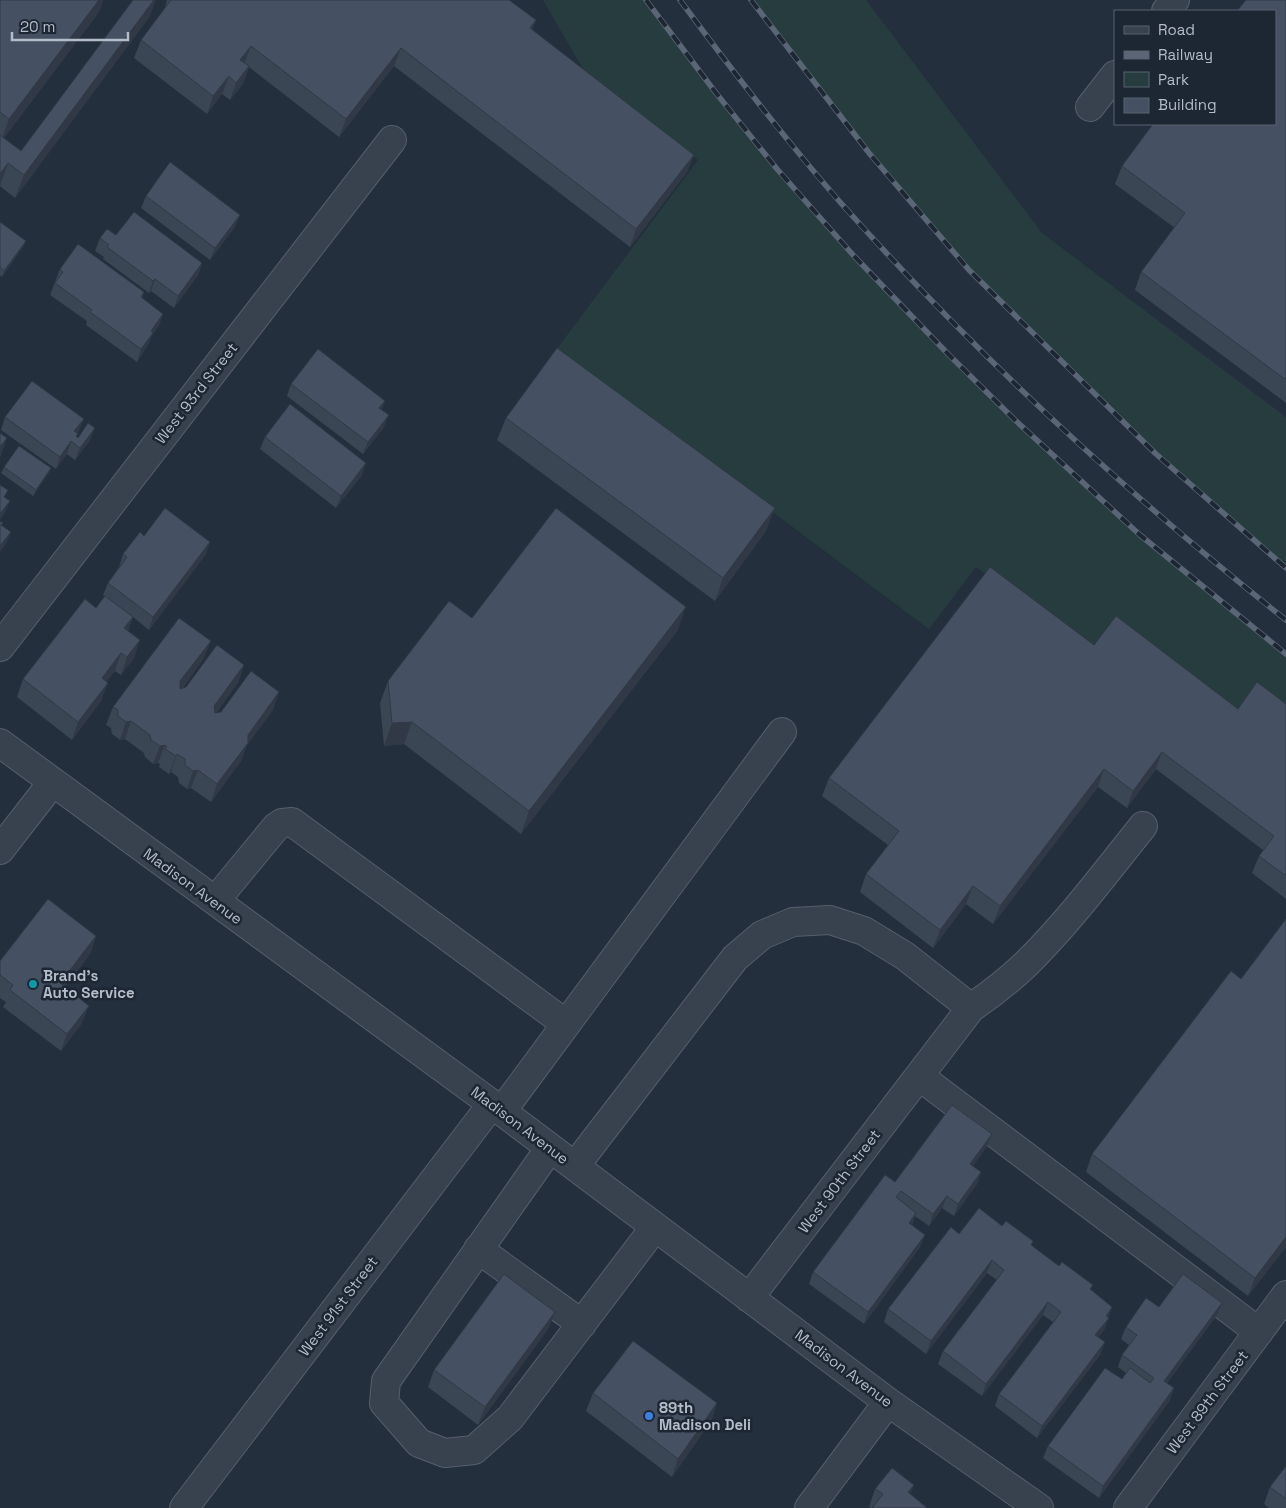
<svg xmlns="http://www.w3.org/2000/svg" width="1286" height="1508" font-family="'Space Grotesk',sans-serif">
<rect width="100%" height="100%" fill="#242f3e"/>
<path fill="#263c3f" d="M543,0H646C768,170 911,324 1065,466C1090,489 1114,513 1139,535C1187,576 1237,614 1286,654V715L1231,718L1110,624L1089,651L976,567L929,629L556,350L698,160L584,71Z
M751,0H866L1042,233L1286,417V568L1156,454L969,270L869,153Z"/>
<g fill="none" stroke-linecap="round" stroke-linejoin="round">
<defs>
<path id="minor" d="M1166,11L1175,0
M1090,107L1115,75
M0,647L392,140
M0,743L492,1104L888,1402L1039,1508
M0,850L52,783
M215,901L276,827L282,823L292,822L566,1024
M919,1076L1259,1332
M502,1111L782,732
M550,1148L386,1381L384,1403L419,1443L445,1453L474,1450L510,1418L655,1227
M575,1166L735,958L762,935L793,922L830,920L864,931L905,956L971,1008C990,995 1008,981 1025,965C1068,923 1105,873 1143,826
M478,1249L582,1324
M749,1298L971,1008
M184,1508L492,1104
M809,1508L888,1402
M1128,1508L1286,1295"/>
</defs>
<use href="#minor" stroke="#565f6c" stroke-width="30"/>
<use href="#minor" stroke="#38414e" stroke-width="28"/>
<defs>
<path id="rail" d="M646,0L716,93L777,169L854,256L949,355L1015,420L1140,535L1286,654
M680,0C731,69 783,137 840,202C976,355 1126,493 1286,620
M751,0L869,153L969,270L1156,454L1286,568"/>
</defs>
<use href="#rail" stroke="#5a6575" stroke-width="5.5"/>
<use href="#rail" stroke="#1d2633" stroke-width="4" stroke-dasharray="11" stroke-linecap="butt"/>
</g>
<path fill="#3b4654" d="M0,0H103L99,12L4,138L21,151L150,16L15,198L0,186Z
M167,0H509L536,20L532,30L694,155L687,172L630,247L394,66L339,137L249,67L243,84L230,100L222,94L207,114L134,58L141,40L166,8L165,7Z
M1286,0V403L1135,290L1141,272L1175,228L1115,184L1122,166Z
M146,196L235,227L210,260L141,208Z
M0,222L26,241L23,247L2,277L0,275Z
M116,235L202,263L198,275L174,308L151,291L149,293L103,259L104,257L95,251L100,238Z
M60,269L144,292L142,298L159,326L152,335L148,345L137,362L86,325L87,321L50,295Z
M291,384L382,410L384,427L363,454L287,396Z
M5,417L79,431L77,434V437L78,438L90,440L75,460L67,454L56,469L1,430Z
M506,418L766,531L715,601L497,440Z
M265,437L362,475L336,508L260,449Z
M4,467L51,468L48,474L33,496L1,473Z
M144,536L206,554L149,630L133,617L128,631L134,658L121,675L115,671L106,682L101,701L72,740L17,697L23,679L96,608L105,596L103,595L108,583L119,567L123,554Z
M472,618L678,630L521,834L404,744L384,746L380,703L388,681Z
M1094,645L1238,709L1286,704V899L1252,873L1259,856L1263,850L1156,769L1127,808L1098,787L993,924L966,904L933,948L860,892L866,874L888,845L822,796L829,778Z
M204,658L182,689L244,665L238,683L216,713L273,710L247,745L241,761L211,802L191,788L187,789L179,783L178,777L171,772L169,774L159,767L160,764L158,763L153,764L145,757L144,753L125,739L120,740L112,734L111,728L106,725L113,707Z
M1286,919V1247L1248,1296L1086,1172L1092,1154L1241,979Z
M96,936L90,954L65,987L82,1023L61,1051L3,1007L6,1002L0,998V961Z
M992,1134L987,1146L973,1166L981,1172L977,1184L954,1216L942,1208L929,1226L915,1216L912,1225L925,1235L920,1247L864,1324L809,1284L813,1272L895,1182Z
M1002,1226L1032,1246L1112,1307L1104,1330L1098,1338L1105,1342L1100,1355L1037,1438L995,1406L999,1394L1053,1322L1043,1315L982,1396L938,1364L943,1351L997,1280L987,1273L926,1354L884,1322L888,1309L959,1234Z
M1159,1307L1217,1315L1167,1383L1170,1400L1099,1498L1043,1458L1048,1446L1122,1379L1126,1373L1118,1367L1122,1355L1129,1345L1121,1339L1126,1327Z
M555,1312L548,1329L478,1425L428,1387L434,1370Z
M593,1393L717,1403L711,1421L672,1477L586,1411Z
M1286,1466V1508H1269L1264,1504L1270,1487Z
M875,1489L910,1494L927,1508H871L869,1507Z"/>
<path fill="#303945" d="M99,0H103L99,12L1,142L9,119Z
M154,0H156L150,16L15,198L24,175Z
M536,20L529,38L530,28Z
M251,46L244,64L240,60Z
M401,48L394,66L339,137L346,119Z
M249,66L243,84L230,100L236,83Z
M229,76L222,94L207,114L213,96Z
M694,155L687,172L630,247L636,229Z
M8,163L0,186V174Z
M240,215L235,227L210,260L215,248Z
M26,241L23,247L2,277L4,271Z
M202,263L198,275L174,308L178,296Z
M155,279L151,291L149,293L153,281Z
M163,314L159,326L152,335L148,345L137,362L141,349L151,331Z
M385,401L381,413L379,408Z
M389,415L384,427L363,454L368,442Z
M84,419L79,431L70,444L74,431Z
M95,428L90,440L75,460L80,448Z
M7,438L1,456L0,457V447Z
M71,441L67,454L56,469L60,457Z
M366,463L362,475L336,508L341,496Z
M51,468L48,474L33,496L36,490Z
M10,501L5,513L0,520V514Z
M775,508L766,531L715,601L723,578Z
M11,532L6,544L0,552V546Z
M210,542L206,554L149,630L153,617Z
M686,607L678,630L521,834L529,811Z
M133,617L126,635L124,628Z
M140,640L134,658L121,675L127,657Z
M211,641L204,658L174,699L180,681Z
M121,653L115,671L95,696L102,678Z
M244,665L238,683L207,724L214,706Z
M108,683L101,701L72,740L78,722Z
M279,692L273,710L247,745L241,761L211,802L217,784L248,735Z
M131,721L125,739L120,740L126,722Z
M412,722L404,744L384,746L392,723Z
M165,745L158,763L153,764L160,746Z
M1162,752L1156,769L1127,808L1133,791Z
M177,754L171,772L169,774L176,756Z
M1104,769L1098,787L993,924L1000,906Z
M198,770L191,788L187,789L193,771Z
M973,886L966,904L933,948L940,930Z
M96,936L90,954L54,1001L60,983Z
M89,1006L82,1023L61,1051L67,1034Z
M992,1134L987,1146L966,1176L970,1164Z
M981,1172L977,1184L954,1216L958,1204Z
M947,1196L942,1208L929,1226L933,1214Z
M916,1213L912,1225L904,1235L909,1223Z
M925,1235L920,1247L864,1324L868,1312Z
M1286,1237V1247L1248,1296L1255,1278Z
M992,1260L987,1273L926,1354L931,1341Z
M1048,1302L1043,1315L982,1396L986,1384Z
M1222,1303L1217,1315L1160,1393L1164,1381Z
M1112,1307L1104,1330L1091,1348L1095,1335L1106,1316Z
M555,1312L548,1329L478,1425L485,1407Z
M1105,1342L1100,1355L1037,1438L1042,1426Z
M1174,1388L1170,1400L1099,1498L1103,1486Z
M717,1403L711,1421L672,1477L678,1459Z
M914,1485L907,1502L908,1492Z"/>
<path fill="#455162" stroke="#303945" d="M0,0H99L9,119L0,112Z
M133,0H154L24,175L8,163L0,174V135L21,151Z
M171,0H509L536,20L530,28L694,155L636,229L401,48L346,119L251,46L240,60L249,66L236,83L229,76L213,96L141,40Z
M1246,0H1286V380L1141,272L1185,213L1122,166L1153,124H1275V11H1237Z
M170,162L240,215L215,248L146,196Z
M134,212L202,263L178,296L155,279L153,281L107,247L109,245L100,238L107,229L116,235Z
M0,222L26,241L4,271L0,267Z
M78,244L144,292L141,297L163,314L151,331L153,333L141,349L90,312L92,310L55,283L63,272L60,269Z
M557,348L775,508L723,578L506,418Z
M318,349L385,401L379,408L389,415L368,442L291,384Z
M32,381L84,419L74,431L78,434L76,436L78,438L88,423L95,428L80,448L71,441L60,457L5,417Z
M290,404L366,463L341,496L265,437Z
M0,433L7,438L0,447Z
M19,446L51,468L36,490L4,467Z
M0,485L8,490L4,497L10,501L0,514Z
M165,508L210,542L153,617L108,583L127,557L123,554L140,532L144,536Z
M556,508L686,607L529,811L412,722L392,723L388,681L449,601L472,618Z
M0,521L3,523L1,525L11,532L0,546Z
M990,567L1094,645L1116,616L1238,709L1257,682L1286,704V876L1259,856L1274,836L1162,752L1133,791L1104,769L1000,906L973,886L940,930L866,874L899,831L829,778Z
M105,596L133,617L124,628L140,640L127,657L121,653L102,678L108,683L78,722L23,679L85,599L96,608Z
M179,618L211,641L180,681V689L186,687L217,645L244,665L214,706L215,713L221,712L251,671L279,692L248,735V743L217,784L198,770L193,771L185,765V759L177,754L176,756L165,749L167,747L165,745L160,746L151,740L150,735L131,721L126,722L118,716V710L113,707Z
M48,899L96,936L60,983L89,1006L67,1034L10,990L13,985L0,975V961Z
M1286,919V1237L1255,1278L1092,1154L1231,971L1241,979Z
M952,1105L992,1134L970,1164L981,1172L958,1204L947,1196L933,1214L901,1191L896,1197L916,1213L909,1223L925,1235L868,1312L813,1272L885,1175L895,1182Z
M979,1208L1002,1226L1006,1221L1033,1241L1031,1245L1059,1266L1062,1262L1093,1285L1090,1289L1112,1307L1106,1316L1109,1318L1095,1335L1105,1342L1042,1426L999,1394L1061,1312L1048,1302L986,1384L943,1351L1004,1270L992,1260L931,1341L888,1309L951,1227L959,1234Z
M504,1274L555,1312L485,1407L434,1370Z
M1183,1274L1222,1303L1164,1381L1174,1388L1103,1486L1048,1446L1105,1368L1122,1379L1130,1368L1150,1383L1154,1378L1122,1355L1137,1335L1126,1327L1146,1298L1159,1307Z
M633,1341L717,1403L678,1459L593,1393Z
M1286,1466V1499L1270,1487Z
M892,1468L914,1485L908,1492L927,1508H872L883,1494L875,1489Z"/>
<circle fill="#0f9aa8" stroke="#1d2633" stroke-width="2" cx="33" cy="984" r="5"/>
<circle fill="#3f7fe0" stroke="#1d2633" stroke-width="2" cx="649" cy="1416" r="5"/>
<g text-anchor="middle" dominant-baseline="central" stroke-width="5" stroke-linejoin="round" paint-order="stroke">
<g font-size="15" fill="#b4bcc9" stroke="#1d2633">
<text transform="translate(196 393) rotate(-52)">West 93rd Street</text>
<text transform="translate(193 886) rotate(36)">Madison Avenue</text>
<text transform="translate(520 1125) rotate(37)">Madison Avenue</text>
<text transform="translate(839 1181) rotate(-53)">West 90th Street</text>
<text transform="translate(338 1306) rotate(-53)">West 91st Street</text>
<text transform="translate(844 1368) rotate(37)">Madison Avenue</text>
<text transform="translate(1207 1402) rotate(-53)">West 89th Street</text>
</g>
<g font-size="15" font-weight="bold" fill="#b4bcc9" stroke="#1d2633" text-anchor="start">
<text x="43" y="975">Brand's<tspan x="43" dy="17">Auto Service</tspan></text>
<text x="659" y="1407">89th<tspan x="659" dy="17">Madison Deli</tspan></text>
</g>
</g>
<rect x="1114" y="10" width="162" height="115" fill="#1d2633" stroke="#59626f"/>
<rect x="1124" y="26" width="25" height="8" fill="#38414e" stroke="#59626f"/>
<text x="1158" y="35" font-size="15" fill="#b4bcc9">Road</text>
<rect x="1124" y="51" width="25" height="8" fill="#5a6575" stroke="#59626f"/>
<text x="1158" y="60" font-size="15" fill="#b4bcc9">Railway</text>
<rect x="1124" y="72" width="25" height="15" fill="#263c3f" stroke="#59626f"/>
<text x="1158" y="85" font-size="15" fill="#b4bcc9">Park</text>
<rect x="1124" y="98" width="25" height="15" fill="#455162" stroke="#59626f"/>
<text x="1158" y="110" font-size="15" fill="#b4bcc9">Building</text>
<path d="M12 32v8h116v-8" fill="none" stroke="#b4bcc9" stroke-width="2.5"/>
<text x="20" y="32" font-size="15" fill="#b4bcc9" stroke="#1d2633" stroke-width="4" paint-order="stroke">20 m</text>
</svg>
